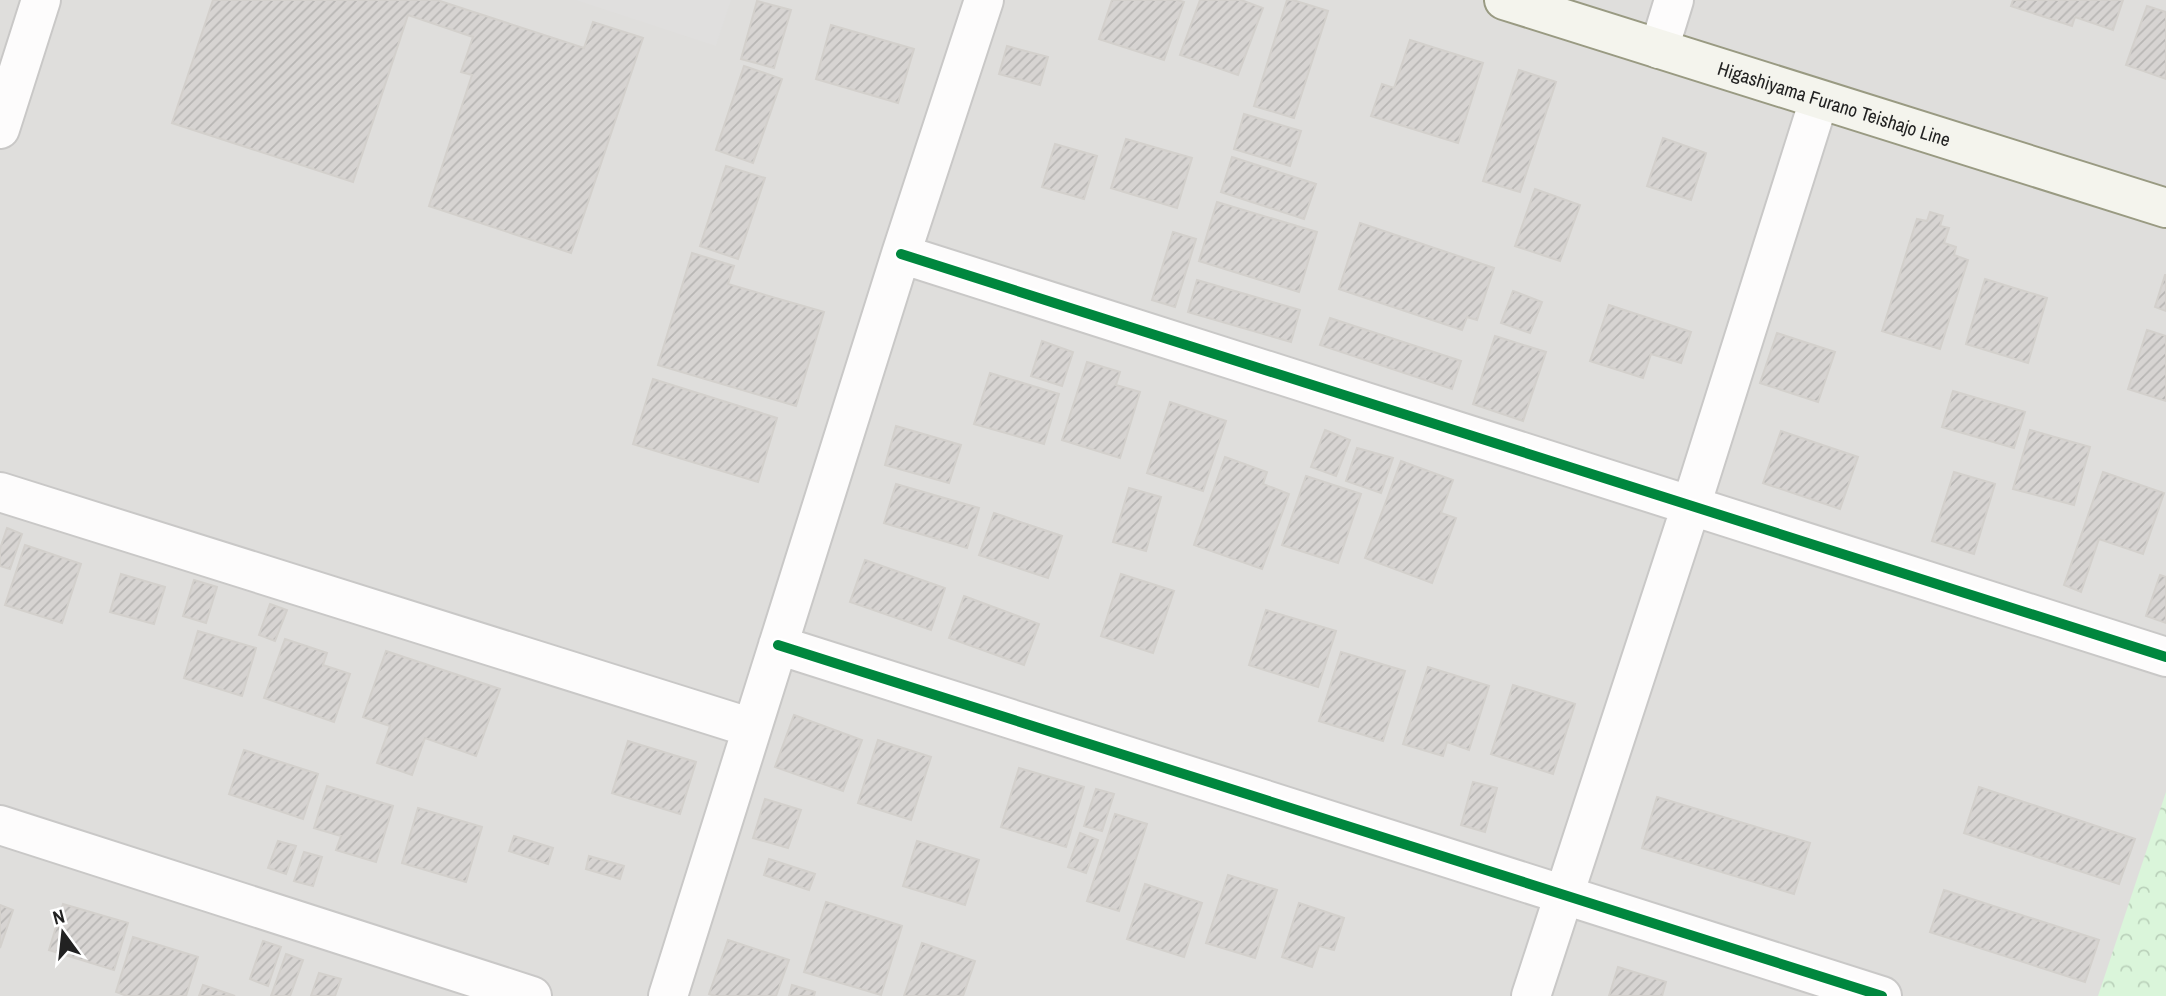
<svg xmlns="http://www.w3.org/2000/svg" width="2166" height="996" font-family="'Archivo Narrow',sans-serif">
<defs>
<pattern id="park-crowns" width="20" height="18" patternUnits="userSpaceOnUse" patternTransform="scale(1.75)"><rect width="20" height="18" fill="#daf5da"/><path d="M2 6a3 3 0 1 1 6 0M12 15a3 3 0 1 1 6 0" fill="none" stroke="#bbd2bb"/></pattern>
<pattern id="building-hatch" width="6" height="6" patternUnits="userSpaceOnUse" patternTransform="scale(1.75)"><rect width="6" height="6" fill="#d7d4d2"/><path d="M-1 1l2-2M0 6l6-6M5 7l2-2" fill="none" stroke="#b8b6b4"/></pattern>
</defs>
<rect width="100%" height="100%" fill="#f0eeeb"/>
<path fill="#dfdedc" d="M0,0H2166V996H0Z"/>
<path fill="url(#park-crowns)" d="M2166,792V996H2098Z"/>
<path fill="#e0dfde" d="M576,0H731L716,46Z"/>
<path fill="url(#building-hatch)" stroke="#d3d0cc" stroke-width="2" d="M213,0H437L584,48L593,22L643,38L571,253L429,206L472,75L461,72L473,37L408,15L353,182L172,123Z
M1112,0H1177L1184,2L1164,60L1099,39Z
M1200,0H1241L1263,8L1238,75L1180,55Z
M1287,0H1293L1328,11L1294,118L1254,106Z
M2013,0H2123L2113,30L2075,17L2072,26L2011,6Z
M757,1L791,10L774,68L741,59Z
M2147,6L2166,12V79L2126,65Z
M831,25L914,49L898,103L816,79Z
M1410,40L1483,63L1458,143L1371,116L1382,84L1394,88Z
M1007,46L1048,57L1040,85L999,74Z
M744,66L782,79L753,163L716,150Z
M1519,70L1556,82L1520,192L1483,181Z
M1244,114L1301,131L1290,166L1234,149Z
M1663,138L1706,153L1691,200L1647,186Z
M1126,139L1192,158L1177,208L1111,188Z
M1055,144L1097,156L1084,199L1042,187Z
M1232,157L1316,184L1304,219L1221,192Z
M726,166L765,178L738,259L700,246Z
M1535,189L1580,205L1560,261L1515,246Z
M1217,202L1317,232L1299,292L1199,261Z
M1930,212L1943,216L1940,226L1949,228L1944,243L1956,247L1954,255L1968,260L1940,349L1882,331L1917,219L1927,221Z
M1360,223L1494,268L1477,320L1467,317L1462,330L1339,289Z
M1173,232L1196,239L1175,307L1152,300Z
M692,253L734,266L728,284L824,312L796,406L658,365Z
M2165,275H2166V311L2155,307Z
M1985,279L2047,298L2028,363L1966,344Z
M1197,280L1300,310L1291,342L1188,312Z
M1513,291L1542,302L1530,333L1501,323Z
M1609,305L1691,332L1681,363L1651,354L1643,378L1590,361Z
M1330,318L1461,361L1452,389L1320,345Z
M2147,330L2166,336V401L2128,389Z
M1777,333L1835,352L1818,402L1760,383Z
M1495,336L1546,352L1523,421L1473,404Z
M1042,341L1073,352L1062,386L1031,376Z
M1087,362L1120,372L1116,385L1140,392L1120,458L1062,440Z
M990,373L1059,394L1044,444L974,424Z
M653,379L777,418L758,482L633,444Z
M1953,391L2025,412L2014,448L1942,427Z
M1170,402L1226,421L1203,491L1147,473Z
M896,426L961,445L949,483L885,465Z
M1325,430L1350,440L1336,476L1311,467Z
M2030,430L2090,447L2074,505L2013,489Z
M1781,431L1858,457L1840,509L1763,483Z
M1357,448L1393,458L1381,493L1346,481Z
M1225,457L1267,472L1263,484L1289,494L1262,569L1194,545Z
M1401,461L1453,480L1441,513L1456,518L1432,583L1365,558Z
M1954,472L1995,484L1974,554L1932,541Z
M2103,472L2164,493L2143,554L2099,539L2081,592L2064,585Z
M1306,476L1361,494L1338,563L1282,545Z
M896,484L979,508L967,548L884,523Z
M1129,488L1161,497L1146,551L1113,542Z
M994,513L1062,536L1048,578L979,555Z
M7,528L22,534L10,569L0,566V549Z
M25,545L81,564L62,623L5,605Z
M865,560L945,588L931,630L850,602Z
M121,574L165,587L154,624L110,612Z
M1121,574L1174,591L1153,653L1101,636Z
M2160,575L2166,577V623L2146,616Z
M194,580L217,587L206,623L183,616Z
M964,596L1039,624L1024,665L949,638Z
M270,604L287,610L275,641L259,635Z
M1266,610L1336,631L1318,687L1249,665Z
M198,631L256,648L242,696L184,678Z
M285,639L327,653L323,665L350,674L334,722L264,698Z
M386,651L500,689L476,756L425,738L412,775L377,763L390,726L363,717Z
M1341,652L1405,671L1383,741L1319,721Z
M1428,667L1489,686L1469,750L1447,742L1443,756L1403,744Z
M1513,685L1575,704L1553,774L1491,754Z
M794,715L862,740L843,791L775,767Z
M878,740L931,757L911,820L858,803Z
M628,741L696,762L680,814L612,793Z
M244,750L318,774L303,819L229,794Z
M1019,768L1084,787L1066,847L1001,827Z
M1473,782L1497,788L1485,832L1461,825Z
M327,786L393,806L376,862L336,850L341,836L314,828Z
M1979,787L2135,839L2119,884L1964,833Z
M1096,789L1114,794L1102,831L1084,826Z
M1657,797L1810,843L1794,894L1642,848Z
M765,799L801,810L788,848L753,838Z
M418,808L482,827L466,882L402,863Z
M1115,814L1147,824L1119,911L1087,901Z
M1080,833L1098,840L1086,873L1068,867Z
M514,836L553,848L548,864L509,851Z
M278,841L296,846L286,874L268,868Z
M917,841L979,860L965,905L903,886Z
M304,852L322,857L313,886L294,881Z
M589,856L624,866L620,879L586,869Z
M769,859L815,874L809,890L764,875Z
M1228,875L1277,890L1255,958L1206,943Z
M1145,884L1202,903L1184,957L1127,939Z
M1944,890L2099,940L2085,982L1930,932Z
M826,902L902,926L881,995L804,972Z
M1299,903L1344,918L1334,950L1319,946L1312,967L1282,957Z
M63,904L128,923L114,970L49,950Z
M0,905L13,910L0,948Z
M133,937L198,957L186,996H127L116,992Z
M728,940L789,960L776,996H715L709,994Z
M263,941L281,947L268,986L250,979Z
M922,943L975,961L963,996H904Z
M286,954L303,960L290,996H271Z
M1618,967L1666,982L1662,996H1609Z
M319,973L341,979L335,996H311Z
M203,985L235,996H199Z
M792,985L815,992L814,996H789Z"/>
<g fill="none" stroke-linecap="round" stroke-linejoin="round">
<defs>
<path id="minor" d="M1659,49L1674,0
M0,129L41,0
M901,254L2166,657
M0,492L752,728
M778,645L1882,996
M0,825L532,996
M668,996L901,254L984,0
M1531,996L1691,506L1819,100"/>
<g id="secondary">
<path id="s1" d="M1504,0L2166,208"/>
</g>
</defs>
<use href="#minor" stroke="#c9c8c7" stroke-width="42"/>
<use href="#secondary" stroke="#999a82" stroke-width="42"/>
<use href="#minor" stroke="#fdfcfc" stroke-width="38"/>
<use href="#secondary" stroke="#f4f4ed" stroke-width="38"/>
<defs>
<path id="cycleway" d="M901,254L2166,657
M778,645L1882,996"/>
</defs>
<use href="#cycleway" stroke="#fff" stroke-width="15"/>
<use href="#cycleway" stroke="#00873e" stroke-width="10"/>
</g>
<g text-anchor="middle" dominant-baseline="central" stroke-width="5" stroke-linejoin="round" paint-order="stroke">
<g font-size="19" fill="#222" stroke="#fff">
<text stroke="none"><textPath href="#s1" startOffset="346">Higashiyama Furano Teishajo Line</textPath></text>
</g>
</g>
<g transform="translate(63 933) rotate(345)" stroke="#ffffff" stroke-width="5" paint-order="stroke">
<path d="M0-5L12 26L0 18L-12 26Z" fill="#222222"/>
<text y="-10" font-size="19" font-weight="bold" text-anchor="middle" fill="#222222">N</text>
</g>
</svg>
